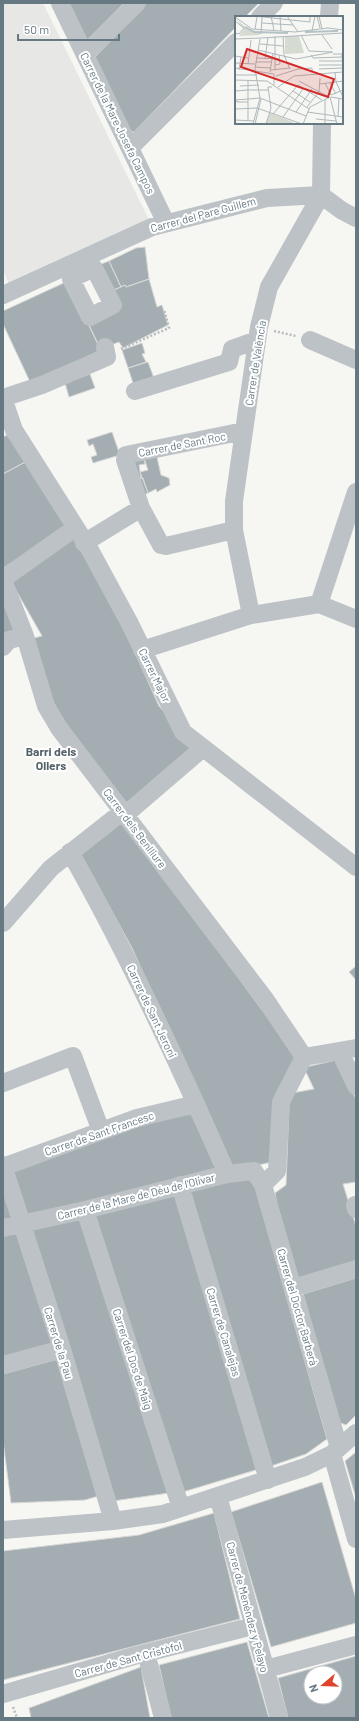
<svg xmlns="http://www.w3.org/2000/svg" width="359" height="1721" font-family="Barlow,sans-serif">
<rect width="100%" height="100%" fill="#f6f6f3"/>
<path fill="#e7e7e6" d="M3,3H43L149,220L9,284L3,270Z"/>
<path fill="#a4aeb2" stroke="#d7d7d5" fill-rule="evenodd" d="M69,3H124L87,40Z
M147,3H259L245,17H236V27L134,132L130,131L95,57Z
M145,247L149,279L126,287L125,285L121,287L109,261L136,248Z
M109,261L121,287L114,290L94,267Z
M149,279L157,307L162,305L168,325L123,348L119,342L100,349L86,319L114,290L125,285L126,287Z
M68,281L101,350L31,384L3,324V311Z
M142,343L145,353L142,354L146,362L128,368L122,350Z
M148,362L155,381L135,389L128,368Z
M90,374L95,388L69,397L65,383Z
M112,432L120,455L93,463L91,457L97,455L93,444L89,446L87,440Z
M7,435L27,461L3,474V437Z
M156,453L161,475L169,478L170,485L157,492L156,489L148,493L140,472L148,470L143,455Z
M143,455L145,464L139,465L141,478L136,480L129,459Z
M27,461L69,528L3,568V474Z
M143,478L148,493L141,496L136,480Z
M73,534L118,615L159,706L195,748L130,807L56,714L30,639L42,636L9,578Z
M3,593L18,629L3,640Z
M121,818L298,1059L273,1162L232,1170L132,948L79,851Z
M356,966V980L349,972Z
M336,1060L356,1099V1182L343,1184L356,1226V1265L299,1281L277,1205L275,1193L286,1185L289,1104L292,1093L314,1089L305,1070L306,1067Z
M194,1111L220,1171L25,1217L10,1172L137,1127Z
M252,1176L327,1439L306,1454L271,1466L189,1190Z
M3,1185L16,1222L3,1225Z
M177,1193L259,1469L183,1492L94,1214Z
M83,1216L169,1493L113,1501L29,1229Z
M19,1231L54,1345L3,1358V1235Z
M356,1278V1415L346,1425L338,1422L303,1294Z
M58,1359L102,1495L85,1500L11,1503L3,1440V1374Z
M356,1452V1498L345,1461Z
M322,1482L356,1599V1623L271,1647L231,1512Z
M214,1513L240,1619L3,1680V1551L139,1535Z
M247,1642L269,1718H171L159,1665Z
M356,1656V1718H288L278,1678ZM311,1673H335V1697H311Z
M141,1667L150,1718H31L29,1708Z"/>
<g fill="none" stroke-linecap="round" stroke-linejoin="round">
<path stroke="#b9bcbe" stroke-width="2.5" stroke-dasharray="2 2" stroke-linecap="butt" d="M274,331L296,336
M121,349L169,328L164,309
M13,1707L17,1718"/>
<path stroke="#bcc2c5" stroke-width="18" d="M60,3L166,223
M260,17L274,3
M329,17L330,3
M85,54L137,3
M130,148L236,42
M321,195L341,210L356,218
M94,268L113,305L90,317L71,279Z
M3,295L152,227L267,198L321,195
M310,340L356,360
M135,391L229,362L232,349L257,340
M3,398L14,430L90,550L129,622L183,732L356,867
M3,398L42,385L107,357L105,347
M234,530L166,546L161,545L141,508L125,460L126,455L244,431
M84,543L141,508
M3,579L75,528
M3,580L25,636L46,706L59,728L265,999L304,1057
M319,604L356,492
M319,604L356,619
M251,615L234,530V501L244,431L259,327L269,287L321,195L322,123
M3,647L9,640L25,636
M142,650L251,615L319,604
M125,815L203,748
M70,852C129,956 179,1064 227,1174
M3,923L51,868L122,812
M340,1052L356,1086
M3,1083L73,1056L101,1131
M3,1165L62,1349L113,1521
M3,1167L137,1118L196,1104
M180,1185L268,1480
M355,1205L356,1209
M85,1210L181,1508
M3,1228L85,1210L227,1174L254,1171L263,1185
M293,1288L356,1269
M3,1365L62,1349
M339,1448L263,1185L277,1171L281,1102L304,1057L356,1048
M332,1454L356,1539
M218,1496L279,1718
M3,1530L113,1521L163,1514L305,1467L332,1454L356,1433
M146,1653L163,1718
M266,1669L356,1645
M3,1694L134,1656L253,1626"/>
</g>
<g text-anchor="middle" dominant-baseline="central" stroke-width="4" stroke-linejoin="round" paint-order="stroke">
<g font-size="11" fill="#667983" stroke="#fff">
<text transform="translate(118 123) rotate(64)">Carrer de la Mare Josefa Campos</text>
<text transform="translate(203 214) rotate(-15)">Carrer del Pare Guillem</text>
<text transform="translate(255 363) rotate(-81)">Carrer de València</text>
<text transform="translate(182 444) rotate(-11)">Carrer de Sant Roc</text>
<text transform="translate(155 675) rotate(64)">Carrer Major</text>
<text transform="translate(135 828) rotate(53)">Carrer dels Benlliure</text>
<text transform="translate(152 1011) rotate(65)">Carrer de Sant Jeroni</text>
<text transform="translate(99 1133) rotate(-19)">Carrer de Sant Francesc</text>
<text transform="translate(136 1196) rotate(-14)">Carrer de la Mare de Déu de l'Olivar</text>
<text transform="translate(298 1307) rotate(74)">Carrer del Doctor Barberà</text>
<text transform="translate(224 1332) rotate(73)">Carrer de Canalejas</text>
<text transform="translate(59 1343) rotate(73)">Carrer de la Pau</text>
<text transform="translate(133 1359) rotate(72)">Carrer del Dos de Maig</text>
<text transform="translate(248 1607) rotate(75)">Carrer de Menéndez y Pelayo</text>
<text transform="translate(128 1659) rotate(-15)">Carrer de Sant Cristòfol</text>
</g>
<g font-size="12" font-weight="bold" fill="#536168" stroke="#fff">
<text x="51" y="751">Barri dels<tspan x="51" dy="14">Ollers</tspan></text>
</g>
</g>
<g transform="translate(235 16)">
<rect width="108" height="108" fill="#f6f6f3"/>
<path d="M0,2L14,14L25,15V19L4,20L9,13ZM50,20H64L69,37L50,38ZM35,97L58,106L57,108H31Z" fill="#d6dbd2"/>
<path fill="none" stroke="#b4c2c5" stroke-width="2" d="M10,11L19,16L53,17M70,16L103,15"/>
<path fill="none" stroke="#afb9bc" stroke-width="1" d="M19,0L75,6V0M36,0L39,14M45,0L46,15M52,0L63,16M82,0L85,12M84,0L87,13M0,1L17,13L60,16L93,12L108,14M0,5L9,12L4,18L0,17M27,7L58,9M20,13L22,1M77,15L80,0M26,18L27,1M66,19L74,35L97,36M87,19L97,33M40,20V54M48,20L49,39M26,22L108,17M0,23L26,22M25,28L48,30M23,34L61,43L98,36M98,38H107L108,56M49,39L55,53M76,39L78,42L107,41M0,40L13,42M21,42L45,43M30,43L33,21M84,45H108M20,46H37M0,47L20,48M13,48L16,24M40,49L45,48L44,39M84,49H108M20,51L36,52M0,52L20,55M84,53L108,52M4,54L6,41M36,54L55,52M20,55L39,58V69M35,56L38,37M100,56L101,66L108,81M0,59H22M41,60L63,53L77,52V56M0,64L32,65L74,93M13,64V104M64,65L94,81M90,67L96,79M95,67L101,78M85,68L108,65M63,69L87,84M5,70L24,69M43,71L59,60L108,56M13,74H33M0,75L13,74M58,75L75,86M84,76L85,62M96,79L108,74M95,81L102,108M96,81L108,83M13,86H2L1,84L25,82L71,100M72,91L84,76M22,92L67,108M0,93L22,92M61,96L77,73M72,96L108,101M38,98L63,69M48,101L68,73M103,101L104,82M81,103L101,105M0,104L19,105M18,108L25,82L20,53L25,23M20,108L26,83M31,108L36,92L33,71H37M68,108L75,91L95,81M90,108V83"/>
<path fill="#d62828" fill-opacity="0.15" stroke="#d62828" stroke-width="2" d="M12,33L99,63L93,81L6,51Z"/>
<rect width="108" height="108" fill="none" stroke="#667983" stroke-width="2"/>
</g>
<rect width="359" height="1721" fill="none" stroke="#667983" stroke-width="8"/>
<g transform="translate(323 1685) rotate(251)"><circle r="19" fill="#ffffff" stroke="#c2c9cd"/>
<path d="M0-3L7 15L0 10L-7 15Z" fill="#de442b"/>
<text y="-6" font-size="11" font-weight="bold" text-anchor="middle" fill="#667983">N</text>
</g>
<path d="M18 34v6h101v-6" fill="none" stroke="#667983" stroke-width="2"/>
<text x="24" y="34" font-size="12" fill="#667983" stroke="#ffffff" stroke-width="3" paint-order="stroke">50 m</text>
</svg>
